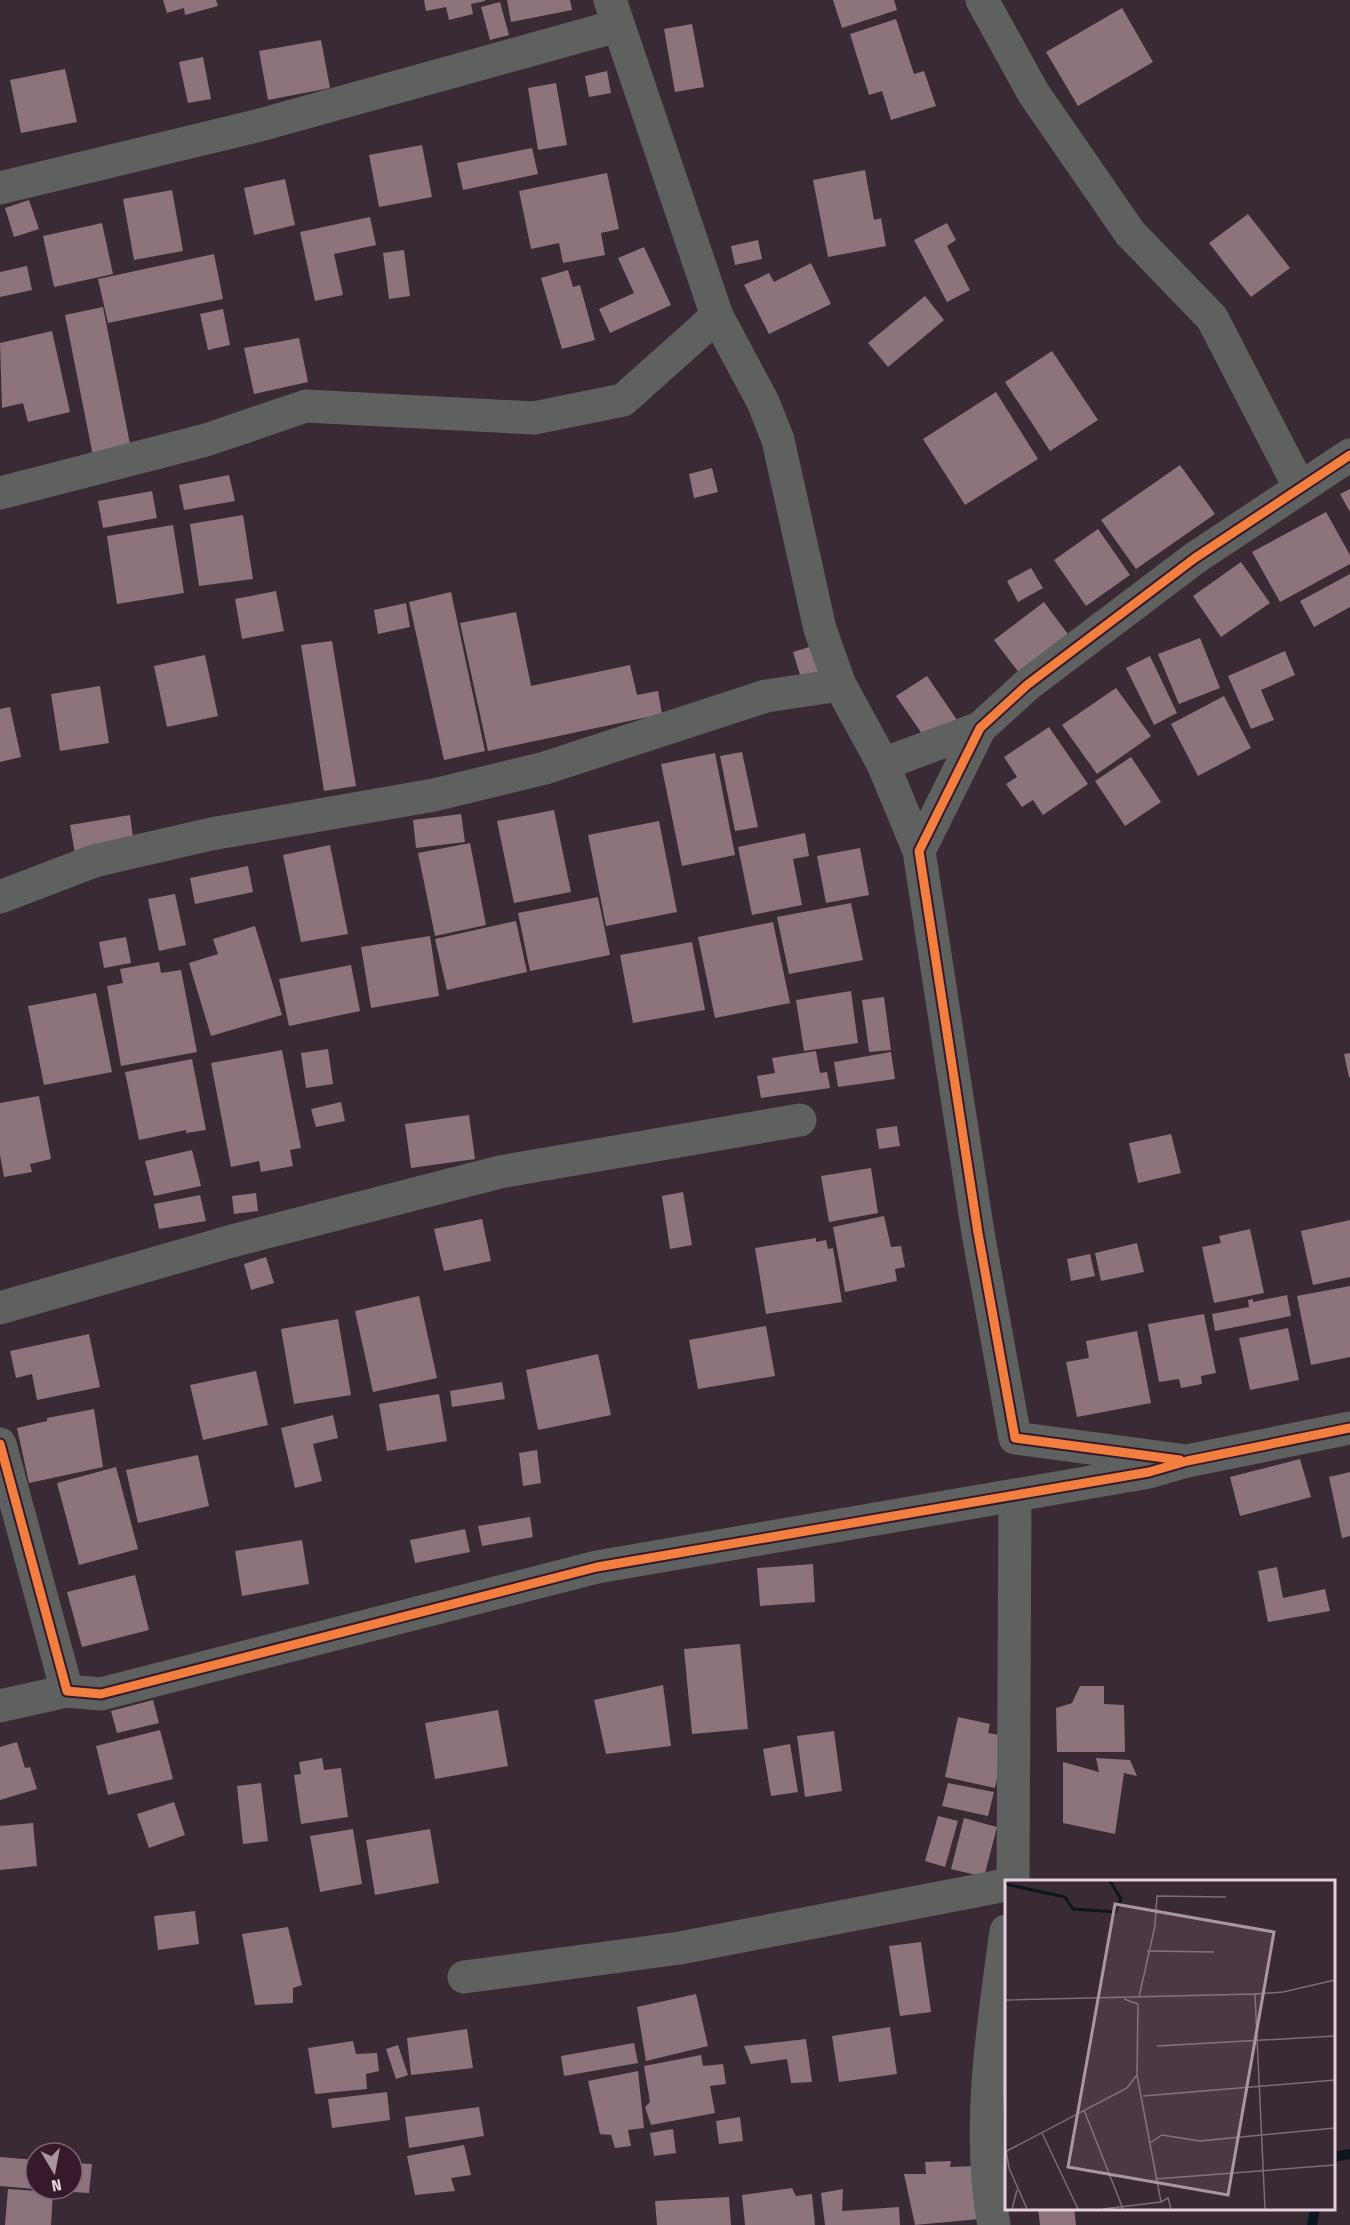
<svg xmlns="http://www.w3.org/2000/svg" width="1350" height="2225" font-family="'Fira Sans Condensed',sans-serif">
<rect width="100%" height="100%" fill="#3a2a33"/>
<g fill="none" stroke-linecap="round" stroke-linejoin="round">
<path stroke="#0b171d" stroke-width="10" d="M1334,2157L1350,2154
M1312,2225L1315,2208"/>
</g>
<path fill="#8c737c" d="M163,0H216L218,6L185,15L184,8L167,13Z
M424,0H485V1L471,4L473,14L449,20L446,7L426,11Z
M507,0H570L572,10L511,22Z
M833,0H894L897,10L842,28Z
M500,2L509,35L490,40L481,7Z
M1122,8L1153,62L1078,106L1046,52Z
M896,19L914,74L924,71L936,106L891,120L882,91L869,95L850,34Z
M692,24L704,87L675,92L664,29Z
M321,40L330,88L268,100L259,51Z
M203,57L211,99L188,103L179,62Z
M65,69L77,122L21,133L10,80Z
M607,71L611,93L589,97L585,76Z
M556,83L567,145L538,150L528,88Z
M422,145L432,197L379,207L369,155Z
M532,148L538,174L463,190L457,163Z
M865,170L874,220L881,218L886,246L828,257L813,180Z
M607,173L619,229L601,233L605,255L563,263L559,243L531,249L519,191Z
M285,179L295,225L254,235L244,188Z
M172,190L183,251L134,260L123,199Z
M29,200L39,229L14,237L5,208Z
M1248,214L1290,268L1251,297L1209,243Z
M370,217L376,245L334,254L343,295L315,301L300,232Z
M102,223L113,274L54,287L43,236Z
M947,223L956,240L947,246L970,290L947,302L914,240Z
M758,240L762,259L735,265L731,246Z
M644,247L671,305L610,333L599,309L634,293L618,258Z
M404,250L410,296L389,299L383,253Z
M214,254L223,299L108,323L98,279Z
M811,263L831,304L769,334L744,285L769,273L774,282Z
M27,266L32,290L0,297V272Z
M568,270L573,287L580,285L595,340L562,349L541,278Z
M925,296L944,320L888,367L868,343Z
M103,307L131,449L93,456L65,315Z
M223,309L230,345L208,350L200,314Z
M52,331L70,412L28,422L23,403L2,408L0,343Z
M299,338L308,382L254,394L244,348Z
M1052,351L1098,420L1050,451L1005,382Z
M996,392L1038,459L965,505L923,439Z
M1180,465L1215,514L1136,569L1101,520Z
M712,468L718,492L694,498L689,474Z
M229,475L235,501L184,510L179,485Z
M1350,489V512L1340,494Z
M152,491L157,518L103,528L98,501Z
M1326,512L1350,555V564L1280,602L1252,552Z
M243,515L253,579L199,586L190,524Z
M173,525L184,593L117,604L107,536Z
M1098,529L1130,575L1086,606L1054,560Z
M1241,562L1270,603L1221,637L1193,596Z
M1031,568L1043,588L1018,602L1007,581Z
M1350,574V607L1314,627L1300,601Z
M276,591L284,631L242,639L235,599Z
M451,592L485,751L444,760L409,602Z
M1044,602L1073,641L1023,678L994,640Z
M406,603L410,627L378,634L374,610Z
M516,612L531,686L630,665L637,695L658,691L662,714L488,751L460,623Z
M1200,638L1220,688L1179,704L1158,654Z
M332,641L356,786L324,791L301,645Z
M816,645L824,670L801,678L793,652Z
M1285,651L1295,675L1261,690L1274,720L1251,729L1228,676Z
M205,655L218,716L167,727L154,666Z
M1150,656L1177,713L1154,725L1126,668Z
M927,676L957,720L927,741L896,696Z
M100,686L109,743L60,751L51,694Z
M1116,688L1151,736L1097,774L1062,725Z
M1224,696L1251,748L1198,776L1171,724Z
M10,707L21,757L0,762V709Z
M1049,727L1088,784L1043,815L1033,800L1022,807L1006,784L1017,777L1004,757Z
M742,752L758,827L735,831L720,756Z
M715,753L735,855L682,866L661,764Z
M1131,757L1161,802L1125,826L1095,781Z
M554,810L571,892L514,903L497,821Z
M461,814L465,842L416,848L413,820Z
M130,815L134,845L75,854L70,825Z
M659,821L677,912L606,926L588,835Z
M805,833L809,856L793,859L802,905L752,915L738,847Z
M470,843L486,925L435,936L418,853Z
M330,845L348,934L301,942L283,855Z
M860,848L869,895L826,903L817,856Z
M248,866L253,892L195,904L190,878Z
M175,894L186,945L159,951L148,899Z
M598,897L610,955L530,971L518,913Z
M851,903L863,960L789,974L777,917Z
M516,921L527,972L447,990L435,939Z
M773,922L790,1003L715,1018L698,937Z
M255,926L282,1015L211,1036L189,963L218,954L213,939Z
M430,936L439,996L371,1008L361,947Z
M126,937L131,963L104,968L99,942Z
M692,942L705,1010L633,1023L620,955Z
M159,962L161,973L181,970L197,1052L121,1066L107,986L123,983L120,969Z
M351,965L360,1011L289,1026L279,979Z
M851,991L858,1043L804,1051L796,1000Z
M96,993L112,1072L44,1085L28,1006Z
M884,997L891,1050L869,1052L862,1000Z
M328,1049L333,1084L306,1088L301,1053Z
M282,1050L301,1148L290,1150L293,1166L261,1172L259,1161L231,1167L211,1063Z
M816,1051L820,1073L827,1072L830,1088L761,1098L757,1076L775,1073L772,1058Z
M891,1052L895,1079L838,1087L834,1062Z
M1350,1053V1077H1349L1344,1054Z
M192,1059L206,1130L186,1133V1130L139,1140L125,1072Z
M39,1096L51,1159L30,1164L32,1172L4,1177L0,1155V1103Z
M341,1102L345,1121L316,1127L311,1109Z
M469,1115L475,1159L411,1168L405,1124Z
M897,1126L900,1146L879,1149L876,1129Z
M1171,1134L1181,1173L1138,1183L1129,1143Z
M192,1150L201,1186L154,1196L145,1161Z
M871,1168L878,1213L829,1222L821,1176Z
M683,1192L692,1245L670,1249L662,1196Z
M256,1193L258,1211L234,1214L232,1196Z
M200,1195L206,1221L159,1229L154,1204Z
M884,1216L891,1247L901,1246L905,1267L895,1269L897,1281L845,1292L833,1227Z
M482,1219L491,1261L444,1271L434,1229Z
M1350,1220V1277L1313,1285L1301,1231Z
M1250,1229L1264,1293L1214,1303L1202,1247L1221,1243L1219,1236Z
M816,1238V1242L826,1240L828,1249L833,1248L842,1302L766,1314L755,1248Z
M1137,1243L1144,1272L1101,1281L1095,1253Z
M1090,1254L1095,1276L1071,1281L1067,1259Z
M266,1257L274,1283L251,1290L244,1264Z
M1350,1286V1357L1311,1365L1297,1296Z
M1287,1295L1291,1316L1215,1331L1212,1314L1249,1307L1248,1300L1253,1299V1302Z
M419,1296L437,1378L373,1392L355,1311Z
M1204,1314L1216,1373L1201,1376L1202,1384L1181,1388L1179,1379L1159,1382L1148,1324Z
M338,1319L351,1395L294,1404L281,1329Z
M766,1326L775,1376L698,1389L689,1340Z
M1288,1328L1299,1380L1250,1390L1239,1338Z
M1137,1331L1151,1403L1077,1417L1066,1362L1089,1358L1086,1341Z
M89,1334L100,1387L37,1400L32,1374L16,1378L10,1351Z
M598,1354L611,1415L538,1430L526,1370Z
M256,1371L268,1425L203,1440L190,1385Z
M502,1382L505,1399L452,1407L450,1391Z
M439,1394L447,1441L387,1451L379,1404Z
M94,1409L103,1467L29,1483L17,1428L47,1421V1418Z
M333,1415L338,1438L313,1444L322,1481L295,1488L281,1428Z
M537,1450L541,1483L523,1486L519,1453Z
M198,1455L209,1506L138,1523L126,1470Z
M1300,1459L1311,1497L1240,1516L1230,1477Z
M116,1467L138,1549L79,1565L57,1483Z
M1350,1472V1536L1342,1538L1329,1477Z
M530,1517L533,1537L482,1546L478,1526Z
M465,1529L470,1552L415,1563L410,1540Z
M302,1540L309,1584L242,1596L235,1551Z
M813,1564L815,1602L760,1606L757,1568Z
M1277,1567L1283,1598L1325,1589L1330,1611L1268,1622L1258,1571Z
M135,1575L149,1630L82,1647L67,1592Z
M740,1644L748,1729L692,1734L684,1649Z
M663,1685L671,1746L606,1754L594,1700Z
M1080,1686H1104V1704L1124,1705L1125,1752H1057L1056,1708L1072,1703Z
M153,1700L159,1723L117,1733L111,1711Z
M498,1710L508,1766L435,1779L425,1723Z
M958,1717L990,1724L988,1733L1006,1736L995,1788L945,1777Z
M160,1730L173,1779L108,1795L96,1746Z
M834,1731L842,1791L805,1797L797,1736Z
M17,1742L25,1768L30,1767L37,1789L0,1800V1747Z
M790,1744L798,1792L771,1796L763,1749Z
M322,1758L324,1770L341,1768L348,1817L301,1824L294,1775L301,1774L299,1762Z
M1096,1758L1130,1760L1137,1776L1124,1773L1115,1834L1063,1823V1762L1099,1772Z
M261,1783L268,1841L243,1844L237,1786Z
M948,1783L994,1792L988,1816L942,1806Z
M174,1802L185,1835L149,1848L137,1814Z
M938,1816L958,1821L945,1867L925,1861Z
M964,1818L997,1827L984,1877L951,1869Z
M33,1823L37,1866L0,1870V1826Z
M353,1829L362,1884L320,1892L310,1836Z
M430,1829L439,1883L375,1895L366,1840Z
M195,1911L199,1944L158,1950L154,1916Z
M288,1927L302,1985L293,1988V2003L255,2005L242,1934Z
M921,1942L931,2012L900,2016L889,1946Z
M696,1994L708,2046L646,2061L637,2007Z
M890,2027L897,2074L839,2082L832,2036Z
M467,2029L473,2068L411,2075L407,2038Z
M806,2039L812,2082L791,2083L787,2059L751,2064L744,2046Z
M353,2041L356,2054L377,2053L379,2071L366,2074L367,2089L315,2094L308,2048Z
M634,2043L638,2063L564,2076L561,2056Z
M398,2045L408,2075L396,2079L386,2049Z
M701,2055L703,2066L723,2064L726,2084L710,2086L715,2113L651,2125L645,2107L650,2102L644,2066Z
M638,2071L644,2128L628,2130L631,2146L615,2148L611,2135L600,2134L588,2081Z
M387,2092L390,2120L332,2128L328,2099Z
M479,2107L484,2136L409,2148L405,2117Z
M740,2117L743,2141L719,2144L716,2121Z
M673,2129L676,2153L654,2156L650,2133Z
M464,2145L471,2175L451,2178L455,2191L415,2195L407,2156Z
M0,2157L36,2160V2189L0,2186Z
M951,2161L950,2167L974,2166L980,2219L915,2225L904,2174H926L925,2162Z
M72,2163L92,2164L89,2193L56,2191L72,2189Z
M792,2188L796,2196L812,2194L815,2225H745L742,2195Z
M8,2189L53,2192L51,2225H5Z
M843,2189L842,2211L899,2207L900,2225H825L821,2193Z
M729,2197L731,2225H657L655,2201Z
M1038,2208H1074L1076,2225H1040Z"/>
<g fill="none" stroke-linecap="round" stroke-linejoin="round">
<path stroke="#5f6161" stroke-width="33" d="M610,0L717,316L763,402L778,440L820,629L840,685L883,764L919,851
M982,0L1034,94L1130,233L1212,318L1300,488
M0,188L256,126L617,26
M0,493L206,440L306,406L534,418L623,400L717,316
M883,764L980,728
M0,897L94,861L211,834L434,795L545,768L766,696L840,685
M0,1308L232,1241L500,1172L800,1120
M1187,1461L1015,1438L978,1233L919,851L980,728L1027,685L1195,558L1350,455
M0,1706L67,1691
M1013,1882L1015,1495
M464,1977L680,1948L1006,1885
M994,2225C976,2129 993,2026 1006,1931"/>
<path stroke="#5f6161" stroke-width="33" d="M0,1444L67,1691L101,1694L597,1567L1149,1472L1187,1461L1350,1428"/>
<defs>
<path id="cycleway" d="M0,1444L67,1691L101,1694L597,1567L1149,1472L1187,1461L1350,1428
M1180,1460L1015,1438L978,1233L919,851L980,728L1027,685L1195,558L1350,455"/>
</defs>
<use href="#cycleway" stroke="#36192a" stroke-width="13"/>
<use href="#cycleway" stroke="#f27e40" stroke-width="9"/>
</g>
<g transform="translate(1005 1880)">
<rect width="330" height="330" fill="#3a2a33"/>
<path fill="none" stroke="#0b171d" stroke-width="3" d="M0,4L60,17L68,29L111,32L116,19L105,1"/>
<path fill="none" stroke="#7e6c76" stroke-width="1.5" d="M142,71L209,72M250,114L278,112L330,100M134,117L150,46L152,16L221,17M0,120L250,114L260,329M152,166L330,156M132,195L156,322M138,216L330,200M79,230L118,329M37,253L73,329M145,263L157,255L195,261L330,248M0,265L4,288L22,329M0,272L122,208L132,195L133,124L119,119M150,299L330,285M7,329L12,310M98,329L156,322L163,318L166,329"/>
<path fill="#a996a0" fill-opacity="0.15" stroke="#a996a0" stroke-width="3" d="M110,24L269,52L223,315L63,287Z"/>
<rect width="330" height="330" fill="none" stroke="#e5d0db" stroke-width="3"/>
</g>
<g transform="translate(54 2171) rotate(170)"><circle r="28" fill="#36192a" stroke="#7c6271" stroke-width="1.5"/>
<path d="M0-4.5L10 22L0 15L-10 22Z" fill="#a996a0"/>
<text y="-9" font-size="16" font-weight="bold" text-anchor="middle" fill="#e5d0db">N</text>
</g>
</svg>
